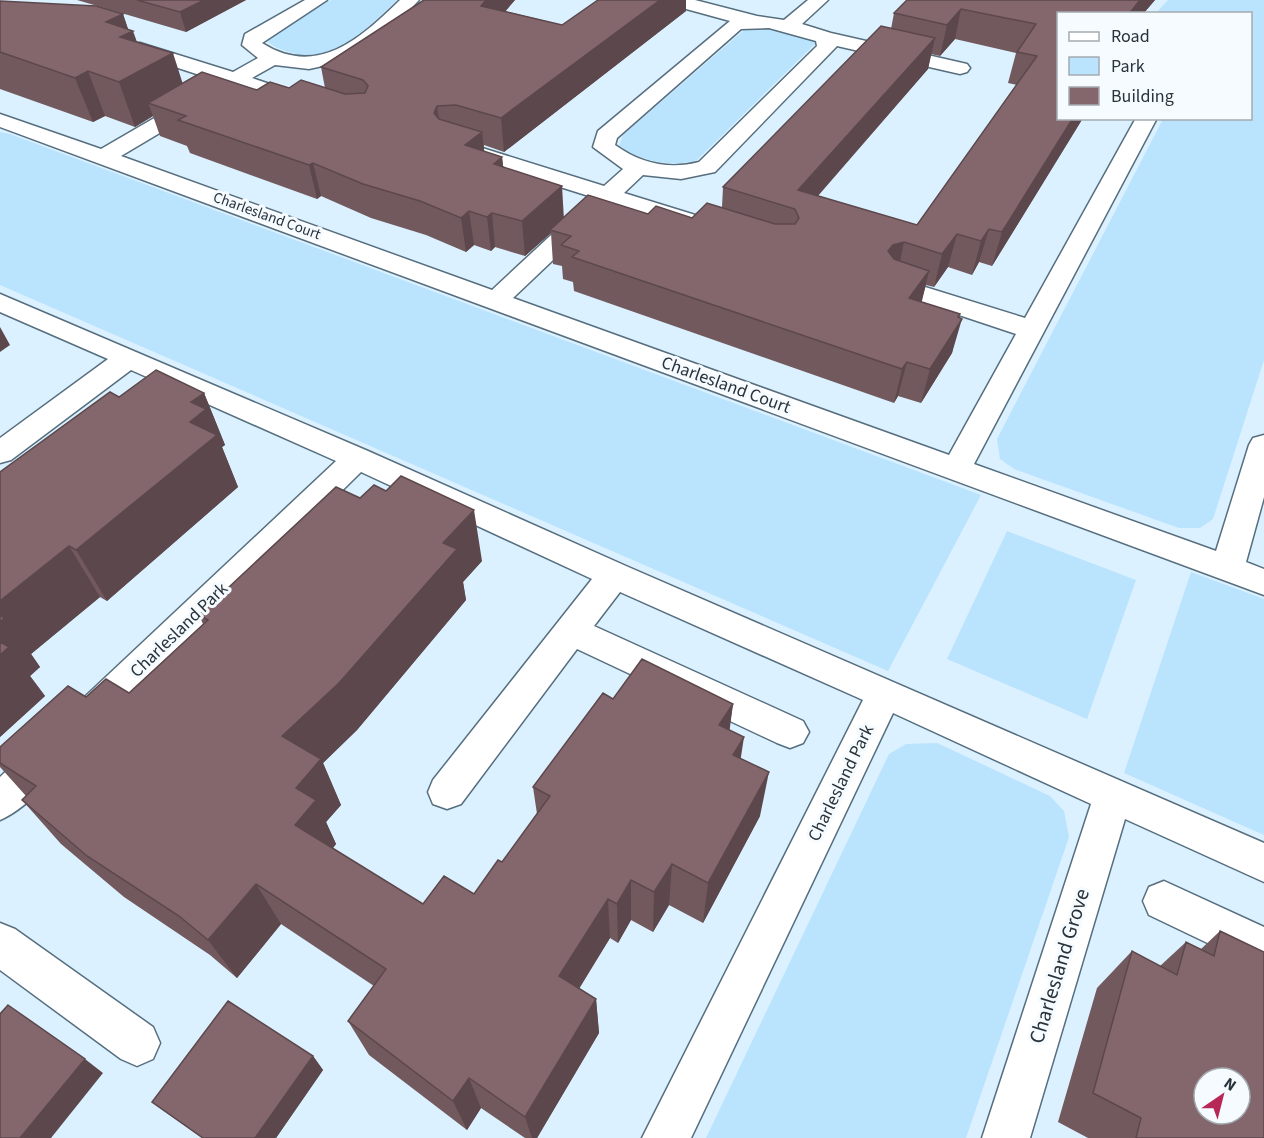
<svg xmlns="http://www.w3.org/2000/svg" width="1264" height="1138" font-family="'Source Sans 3',sans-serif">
<rect width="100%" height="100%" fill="#dbf1ff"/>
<path fill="#bae3fe" d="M331,0H397C368,28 331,66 288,52C280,49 273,47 267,41L272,33Z
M1168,0H1264V360L1213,519L1200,528H1179L1014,469L1000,459L997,439L1163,119L1250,118V14L1156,13Z
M754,26L810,39L816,43L697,160C671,168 642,161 619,146L623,135L744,30Z
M0,132L10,134L981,495L888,671L0,285Z
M1007,531L1136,580L1087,719L947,659Z
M1191,572L1264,599V835L1124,773Z
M937,743L1050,796L1064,811L1069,837L966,1138H706L889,754L906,744Z"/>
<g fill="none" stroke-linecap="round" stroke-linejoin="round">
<defs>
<path id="minor" d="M305,0H327L262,43C317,78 360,39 400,0H419L384,36L345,61L309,69L275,65L252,78L308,97L311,101L308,105H294L237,87L121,156L492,290L592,197L452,153L449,148L452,143L460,141L604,186L623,169L593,147L598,131L730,21L668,4L665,0H695L757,16L784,20L808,0H828L802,24L831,33L967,64L970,68L967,72L960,74L837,46L715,172L681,179L643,175L624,193L705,218L708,223L705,228L696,230L687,228L612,204L513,298L949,455L1016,334L887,291L883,286L887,281L896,278L1025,318L1136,118H1157L974,464L1216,551L1249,445L1253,438L1264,435V497L1246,562L1264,569V595L0,127V114L101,149L218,81L126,51L123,47L126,43H140L233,72L258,58L242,45L245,34ZM769,28L816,41L817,46L699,162C669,170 640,163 615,145L617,138L741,29Z
M0,294L368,451L626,566L1264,843V882L1125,819L1030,1138H982L1091,804L893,713L691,1138H642L863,700L620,592L594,626L803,721L809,732L803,743L790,748L777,743L577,649L461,804L447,809L433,804L428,792L433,780L592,579L361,472L101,728L88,733L75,728L70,717L75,706L336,461L131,370L11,460L0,463V438L108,359L0,312Z
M49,738L62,743L68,755C58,777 22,811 0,820V777L36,743Z
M1164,881L1264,927V970L1149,915L1143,901L1149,887Z
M0,923L15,929L153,1027L160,1043L153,1059L137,1066L121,1059L0,970Z"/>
</defs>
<use href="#minor" stroke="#566e7e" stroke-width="3"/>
<use href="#minor" fill="#fff" fill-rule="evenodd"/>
</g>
<path fill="#72595d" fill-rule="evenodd" d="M77,0H246L186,32Z
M424,0H515L505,11L562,25L686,11L504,152L484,145V151L502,157L503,166L564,217L648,214L692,218L722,207L723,187L891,29L894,13L907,0H1155L1143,14H1059V118H1083L992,266L979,262L972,275L948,267L934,287L926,285L921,302L959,318L952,353L921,403L898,396L894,403L574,291L573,282L563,279L562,266L553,264L551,233L525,256L495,247L491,251L474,245L466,252L426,235L371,218L321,196L317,199L190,153L187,146L160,136L153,116L135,127L105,116L93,122L0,89V1L123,14L128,29L137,42L182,83L257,90L325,88L321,67ZM955,39L1016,53L1008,83L1017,85L917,225L818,196L928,69L931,54L940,56Z
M204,393L225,445L222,447L238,487L107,601L100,597L31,654L40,667L30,676L45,696L0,737L119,397Z
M482,561L463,582L466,600L357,730L323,763L341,805L326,822L336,844L333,848L423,904L474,894L502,862L537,814L533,787L613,699L733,704L729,730L741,759L760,816L703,923L669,905L653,932L631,920L618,943L610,938L579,988L596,999L599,1033L537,1138H525L481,1108L467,1130L369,1055L348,1021L374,986L281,924L237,978L210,955L124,897L61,844L22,800L26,796L0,767V747L86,697L129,693L203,624L199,615Z
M1220,931L1264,1138H1088L1058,1122L1097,988L1132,951L1160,966L1186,942L1201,949Z
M313,1056L323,1070L276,1138H202L152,1102Z"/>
<path fill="#5c484c" d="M204,0H246L186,32L180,12Z
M486,0H515L484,37L481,6Z
M660,0H686V11L504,152L501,118Z
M1140,0H1155L1143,14H1129Z
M961,9L955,39L940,56L947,25Z
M123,14L129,32L133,31L146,67L173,53L187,97L148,103L153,116L135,127L119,82L106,22Z
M935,38L928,69L799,217L798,190Z
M88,71L105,116L93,122L75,78Z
M437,106L442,139L434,113Z
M1073,118H1083L992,266L1002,232Z
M482,132L486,166L465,145Z
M502,157L506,191L494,164Z
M313,163L321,196L317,199L309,165Z
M562,186L564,220L550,230L551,233L525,256L522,221Z
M469,211L474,245L466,252L461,218Z
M492,213L495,247L491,251L487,217Z
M989,229L979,262L972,275L981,241Z
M957,234L948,267L934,287L942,254Z
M904,242L897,276L888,251L893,245Z
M929,271L921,305L909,298Z
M960,314L956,328L962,319L952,353L921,403L930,369Z
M0,327L10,345L0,352Z
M907,362L898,396L894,403L902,369Z
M204,393L225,445L222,447L238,487L107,601L76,550L190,422L191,402Z
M474,510L482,561L463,582L466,600L357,730L323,763L341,805L326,822L336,844L317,868L295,825L296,788L282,736L443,543Z
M69,546L100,597L31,654L40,667L30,676L45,696L0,737V601Z
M733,704L727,750L719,725Z
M744,737L737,783L733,755Z
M769,772L760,816L703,923L708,883Z
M672,864L669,905L653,932L654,892Z
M631,880V920L618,943L617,904Z
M256,884L281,924L237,978L208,940Z
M608,899L610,938L565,1012L559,976Z
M596,999L599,1033L537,1138H532L525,1117Z
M313,1056L323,1070L276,1138H255Z
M85,1059L103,1073L51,1138H20Z
M469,1078L481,1108L467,1130L453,1101Z"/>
<path fill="#84676c" stroke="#5c484c" stroke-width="1.5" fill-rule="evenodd" d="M137,0H204L180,12Z
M424,0H486L481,6L562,25L598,0H660L501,118L456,105L437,106L434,113L439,119L482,132L465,145L502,157L494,164L562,186L522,221L492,213L487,217L469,211L461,218L420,201L363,184L313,163L309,165L178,120L186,116L148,103L202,72L257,90L270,82L289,88L301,80L345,94L365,93L368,86L363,80L321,67Z
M907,0H1140L1129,14H1059V118H1073L1002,232L989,229L981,241L957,234L942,254L904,242L893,245L888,251L894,259L929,271L909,298L960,314L958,317L962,319L930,369L907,362L902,369L572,257L579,251L561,245L571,236L550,230L588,195L648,214L656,206L692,218L707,203L775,224H795L799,218L795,209L723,187L881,26L935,38L798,190L917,225L1037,56L1017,52L1036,24L961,9L947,25L894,13Z
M0,1L96,6L123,14L106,22L133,31L120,37L173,53L119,82L88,71L75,78L0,52Z
M156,370L204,393L191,402L206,409L190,422L217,435L76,550L69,546L0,601V472L110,392L119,397Z
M401,476L474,510L443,543L457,549L339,683L282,736L321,759L296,788L316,800L295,825L423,904L444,876L474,894L498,860L502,862L550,796L533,787L603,693L613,699L642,659L733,704L719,725L744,737L733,755L769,772L708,883L672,864L654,892L631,880L617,904L608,899L559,976L596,999L525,1117L469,1078L453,1101L348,1021L386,969L256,884L208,940L179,916L87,856L22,800L36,786L0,763V747L68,686L86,697L106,679L129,693L208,620L199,615L336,487L360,498L374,485L386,491Z
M0,615L4,618L0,622Z
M0,642L9,647L0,655Z
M1220,931L1264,952V1138H1136L1141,1118L1093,1093L1132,951L1177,975L1186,942L1214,956ZM1204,1078H1240V1114H1204Z
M228,1001L313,1056L255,1138H203L152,1102Z
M8,1005L85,1059L20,1138H0V1014Z"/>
<g text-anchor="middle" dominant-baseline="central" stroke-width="6" stroke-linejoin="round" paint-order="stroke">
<g font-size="15" fill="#29333a" stroke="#f6fbff">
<text transform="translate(267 216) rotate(20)">Charlesland Court</text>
</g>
<g font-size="18" fill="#29333a" stroke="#f6fbff">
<text transform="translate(726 385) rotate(20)">Charlesland Court</text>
<text transform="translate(179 630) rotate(-44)">Charlesland Park</text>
<text transform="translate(841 783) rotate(-64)">Charlesland Park</text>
</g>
<g font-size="21" fill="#29333a" stroke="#f6fbff">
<text transform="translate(1059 966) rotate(-73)">Charlesland Grove</text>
</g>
</g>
<rect x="1057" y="12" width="195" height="108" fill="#f6fbff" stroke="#a4abb0" stroke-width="1.5"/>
<rect x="1069" y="32" width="30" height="9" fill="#ffffff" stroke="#a4abb0" stroke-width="1.5"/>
<text x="1111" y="42" font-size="18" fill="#29333a">Road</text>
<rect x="1069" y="57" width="30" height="18" fill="#bae3fe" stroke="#a4abb0" stroke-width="1.5"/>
<text x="1111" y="72" font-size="18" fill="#29333a">Park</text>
<rect x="1069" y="87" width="30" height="18" fill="#84676c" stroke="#a4abb0" stroke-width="1.5"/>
<text x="1111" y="102" font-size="18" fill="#29333a">Building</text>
<g transform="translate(1222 1096) rotate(35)"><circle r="28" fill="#f6fbff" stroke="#a4abb0" stroke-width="1.5"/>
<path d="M0-4.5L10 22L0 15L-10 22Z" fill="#b72857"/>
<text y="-9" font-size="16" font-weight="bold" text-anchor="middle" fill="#29333a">N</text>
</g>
</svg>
